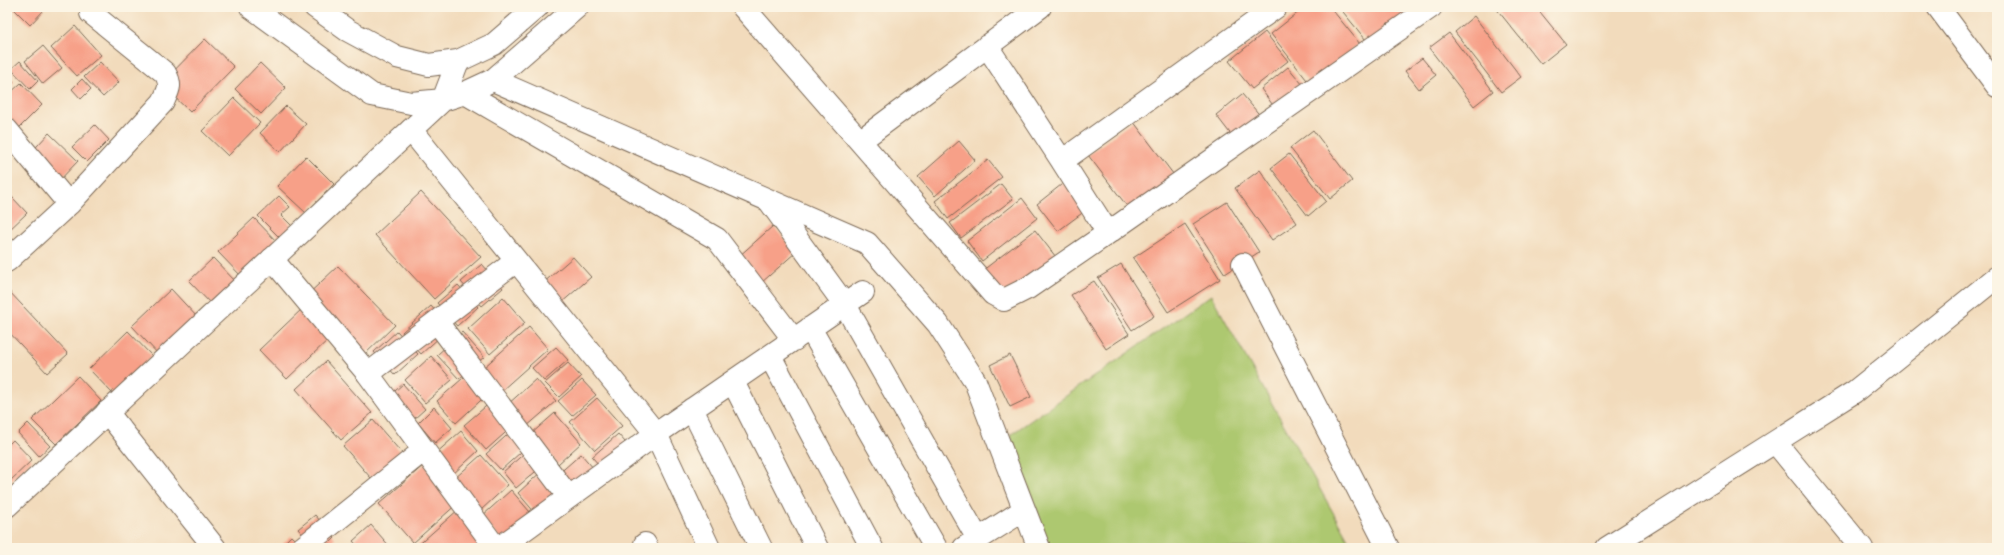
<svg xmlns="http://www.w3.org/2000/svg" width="2004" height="555" font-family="'IM FELL Great Primer',serif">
<rect width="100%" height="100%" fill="#fcf5e5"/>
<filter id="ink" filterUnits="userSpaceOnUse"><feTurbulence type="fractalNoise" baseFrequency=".025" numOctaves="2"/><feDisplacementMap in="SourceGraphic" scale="8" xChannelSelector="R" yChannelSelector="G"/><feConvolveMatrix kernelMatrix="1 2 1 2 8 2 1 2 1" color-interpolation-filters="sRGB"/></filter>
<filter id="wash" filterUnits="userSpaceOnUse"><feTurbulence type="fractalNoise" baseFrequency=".012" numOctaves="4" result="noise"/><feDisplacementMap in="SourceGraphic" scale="16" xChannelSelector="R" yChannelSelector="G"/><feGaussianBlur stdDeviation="0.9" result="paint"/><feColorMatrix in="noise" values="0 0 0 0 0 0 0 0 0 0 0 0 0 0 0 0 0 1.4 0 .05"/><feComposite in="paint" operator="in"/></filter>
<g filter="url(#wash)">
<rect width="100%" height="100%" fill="#f2dbbc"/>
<path fill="#adc86f" stroke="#747946" d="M1211,295L1353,548H1050L1010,435Z"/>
<g id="blocks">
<path fill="#f7a088" d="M12,7H41L44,10L30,25Z
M1305,7H1330L1360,44L1310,84L1271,34Z
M1339,7H1406L1410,12L1370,45Z
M1495,7H1536L1566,44L1541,64Z
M1474,16L1521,77L1501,92L1455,32Z
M75,26L101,55L77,76L51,48Z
M1265,32L1288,61L1252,89L1229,61Z
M1449,33L1493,91L1474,106L1429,48Z
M205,39L234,67L190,112L161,84Z
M43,46L62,68L43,84L25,61Z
M1422,58L1436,75L1419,89L1405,71Z
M20,61L38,81L30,89L11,69Z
M100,62L119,82L103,97L84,77Z
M260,63L286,88L261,114L235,89Z
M1288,67L1303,85L1275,108L1261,89Z
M7,75L14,82L7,88Z
M82,79L91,89L81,99L72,89Z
M21,83L42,105L19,128L7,116V96Z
M1242,94L1263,119L1236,141L1216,115Z
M234,98L260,123L228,156L202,131Z
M286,106L306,124L280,152L260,133Z
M1133,121L1180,183L1136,218L1088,155Z
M95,125L109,140L87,162L72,147Z
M1313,130L1352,181L1330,199L1290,148Z
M49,133L78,161L56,184L27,157Z
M959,141L975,160L935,196L918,177Z
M1289,154L1326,201L1308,216L1271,168Z
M306,156L334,184L306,213L277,186Z
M988,160L1002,177L948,219L935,201Z
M1260,170L1297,223L1272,240L1235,188Z
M1071,177L1093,205L1058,231L1037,204Z
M1001,184L1013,199L961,238L950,223Z
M421,192L481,257L434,299L375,235Z
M279,196L290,207L281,215L292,226L280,238L258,216Z
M12,197L27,213L7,232V202Z
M1022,198L1037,218L982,261L967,241Z
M1227,202L1259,252L1225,274L1193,224Z
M254,218L279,244L243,278L218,252Z
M1185,224L1220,279L1168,312L1133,258Z
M773,226L796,252L761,283L738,257Z
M1035,230L1059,261L1007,302L982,271Z
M573,257L591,277L553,310L535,290Z
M213,258L237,283L213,306L189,281Z
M482,264L503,288L482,306L461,282Z
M1121,264L1154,316L1132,330L1098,278Z
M338,266L395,325L360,359L303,299Z
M1094,281L1129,334L1106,349L1071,295Z
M458,285L478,307L457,326L437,303Z
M7,289L68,354L47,373L7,330Z
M171,289L198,318L159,355L132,326Z
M503,297L525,323L490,354L468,329Z
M431,306L450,328L421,354L402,332Z
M304,307L332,336L287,379L259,350Z
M529,327L548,349L501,391L482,369Z
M128,331L152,356L113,394L89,369Z
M397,331L418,354L395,375L374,352Z
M462,332L484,357L459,379L437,355Z
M556,347L568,360L544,381L532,368Z
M1010,355L1031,397L1010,407L990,365Z
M431,356L452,380L425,403L405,380Z
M326,361L372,413L341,440L296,389Z
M568,363L581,377L559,397L545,383Z
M472,370L491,391L456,423L437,401Z
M78,376L101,401L56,444L32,420Z
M536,379L556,401L526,427L507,405Z
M582,380L596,395L572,416L558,401Z
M403,384L425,409L403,429L380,404Z
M597,398L622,426L595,450L570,422Z
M492,401L514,425L486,450L464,425Z
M434,407L452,428L435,443L418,423Z
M555,413L581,443L558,464L531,434Z
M373,420L414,467L384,493L343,446Z
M28,423L50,446L39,456L18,433Z
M515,428L530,444L501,470L486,454Z
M461,431L478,451L452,475L434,455Z
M618,434L633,451L607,474L592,457Z
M13,440L32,460L10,481L7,478V446Z
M527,451L541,467L516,488L503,472Z
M581,454L601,477L576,499L556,476Z
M481,455L508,485L481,510L454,479Z
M425,464L458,503L413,543L379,504Z
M544,469L569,497L542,521L518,493Z
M511,490L536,519L507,546L481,517Z
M459,509L493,548H415Z
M315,515L335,538L325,548H315L298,529Z
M371,525L391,548H359L353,541Z
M291,536L303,548H279Z"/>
</g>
</g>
<g filter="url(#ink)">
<use href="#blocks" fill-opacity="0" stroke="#7b6855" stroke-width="1"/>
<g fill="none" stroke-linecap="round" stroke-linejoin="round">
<defs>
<path id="minor" d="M743,7L993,294L1004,300L1028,288L1108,233L1431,7
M1938,7L1997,86
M987,46L1062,161L1276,7
M493,80L867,243L938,324L975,381L1039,548
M465,93L717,239L794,340
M7,130L69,204
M411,130L656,434L709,548
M860,141L1040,7
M1062,161L1108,233
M770,202L845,305L978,539
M272,259L368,374L496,548
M7,261L69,204L163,102C169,89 172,85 165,73L91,13
M1243,264L1388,548
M437,322L568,496
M810,328L936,548
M770,356L872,548
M368,374L516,261
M733,382L817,548
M692,409L761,548
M107,412L215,548
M1775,442L1862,548
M645,544L647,548
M302,548L424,450
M499,548L656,434L863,292
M964,548L1024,510
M1607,548L1854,392L1997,277"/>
<path id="major" d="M251,7L372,95L411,103L443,100L465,93L493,80L577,7
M315,7L347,30L397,57L429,65L458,61L494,44L537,7
M7,506L443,100L458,61"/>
</defs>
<use href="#minor" stroke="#7b6855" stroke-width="24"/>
<use href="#major" stroke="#7b6855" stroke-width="24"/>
<use href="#minor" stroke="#fff" stroke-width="22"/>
<use href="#major" stroke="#fff" stroke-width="22"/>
</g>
</g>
<rect width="2004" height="555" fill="none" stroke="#fcf5e5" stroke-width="24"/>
</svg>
